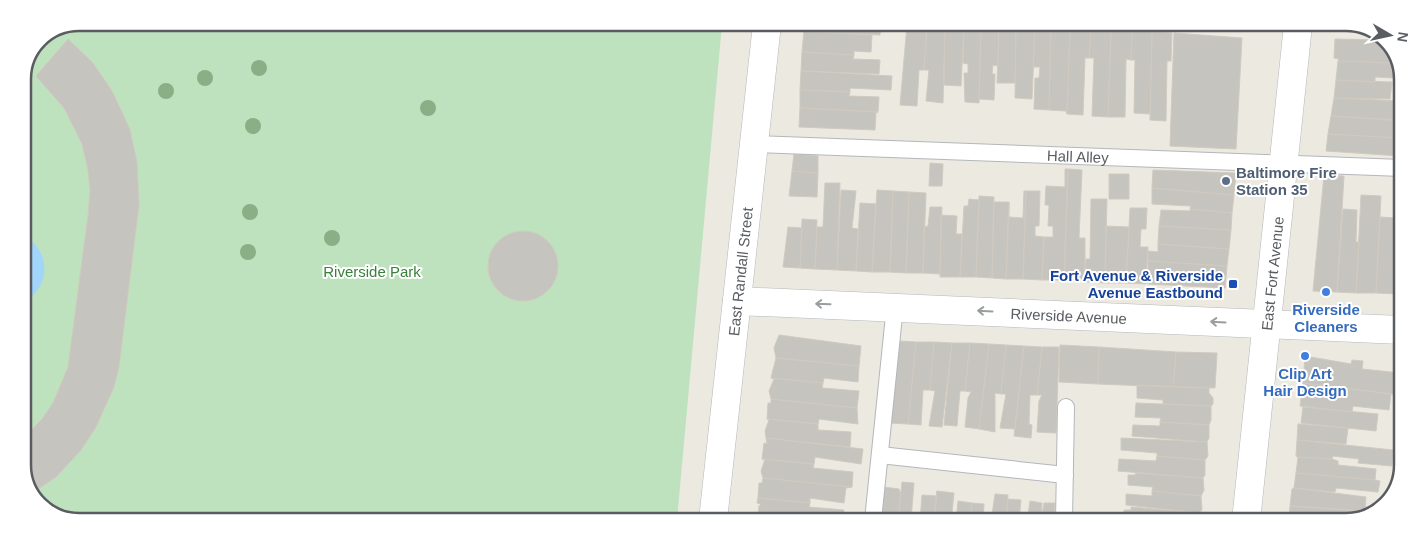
<svg xmlns="http://www.w3.org/2000/svg" width="1425" height="544" font-family="Helvetica,sans-serif">
<rect width="100%" height="100%" fill="#ece9e1"/>
<path fill="#bee2be" d="M79,23L722,24L677,520L61,518L34,499L23,469V76L39,39Z"/>
<path fill="#a2d5fa" d="M23,236C52,250 51,288 23,302Z"/>
<path fill="#c6c4be" stroke="#d0cac0" d="M809,24H881L880,35L808,32Z
M907,25H927L924,70H919L917,106L900,105Z
M927,25H945L943,103L926,101L929,70H924Z
M945,25H964L961,86L944,85Z
M964,25H981L979,103L965,102L964,73H968V64L963,63Z
M981,25H999L998,66L993,65L992,74H995L994,100L979,99Z
M999,25L1016,26L1015,83H997Z
M1016,26L1035,27L1032,99L1015,98Z
M1035,27L1051,28L1049,110L1034,109L1035,78H1039L1040,67H1033Z
M1051,28L1070,29L1067,114L1066,111L1049,110Z
M1070,29L1091,30L1089,58H1085L1083,115L1067,114Z
M1091,30L1111,31L1108,117L1092,116L1094,58H1089Z
M804,31L872,35L871,52L854,51V55L802,52Z
M1111,31H1132L1131,60L1126,59L1125,117H1108Z
M1132,31L1152,32L1150,114L1134,113L1135,60H1131Z
M1152,32L1172,33L1171,61H1167L1166,121L1150,120Z
M1174,33L1242,38L1236,149L1170,146Z
M68,39L93,63L112,91L122,112L130,130L137,162L139,205L119,367L114,387L96,427L81,450L56,477L32,493L23,469V439L42,419L53,403L68,367L88,215L90,191L88,170L82,144L64,108L36,76Z
M1335,39L1385,40L1391,45L1398,63L1338,61L1339,59L1334,58Z
M802,52L854,55L853,59L880,60L879,74L801,71Z
M1338,61L1394,63L1393,78L1375,77V82L1336,80Z
M801,71L892,76L891,90L850,88V92L800,90Z
M1336,80L1392,82L1390,99L1334,98Z
M800,90L850,92L849,96L879,97L878,112L800,108Z
M1334,98L1402,101V121L1331,116Z
M800,108L878,112H876L875,130L799,127Z
M1331,116L1396,120L1395,136H1400V138L1328,134Z
M1328,134L1400,138V156L1326,151Z
M794,154L818,156V173L792,171Z
M930,163L943,164L942,186H929Z
M1065,169H1068L1064,280H1042L1044,237H1053V226H1048L1049,205H1045L1046,186L1065,187Z
M1068,169L1082,170L1079,238H1085V280H1064Z
M1153,170L1236,173L1234,195L1152,188Z
M792,171L818,173L817,197L789,196Z
M1109,174H1129V199H1109Z
M1324,175L1344,176L1337,292L1313,291Z
M825,183H840L837,270L815,269L817,227H823Z
M1152,188L1234,195L1232,213L1190,209L1191,206L1152,204Z
M841,190L856,191L852,228L858,229L856,271L837,270Z
M877,190L893,191L890,272H872Z
M893,191L909,192L906,273L890,272Z
M1024,191H1026L1023,279H1006L1009,202V217L1023,218Z
M1026,191H1040L1039,226H1035V236L1044,237L1042,280L1023,279Z
M909,192L926,193L923,273H906Z
M1361,195L1381,196L1376,293H1356Z
M979,196L994,197L992,278L976,277Z
M969,199L979,200L976,277H960L964,206H968Z
M1091,199H1107L1105,283L1085,282L1086,259H1090Z
M994,202H1009L1006,279L992,278Z
M860,203L876,204L872,272L856,271Z
M930,207H942L940,274L923,273L924,227L928,226Z
M1130,208H1147L1146,229H1141L1140,247H1148L1146,284L1126,283Z
M1190,209L1232,213L1231,230L1159,226L1161,210L1190,211Z
M1343,209L1357,210L1356,242H1359L1356,293L1337,292Z
M1398,213L1396,294L1376,293L1380,217L1398,218Z
M1399,213H1401V294H1396Z
M941,215L957,216L956,234H962L960,277H940Z
M802,219L817,220L815,269L800,268Z
M1106,226L1129,227L1126,283H1105Z
M1159,226L1231,230L1229,249L1158,244Z
M788,227L802,228L800,268L783,267Z
M488 266a35 35 0 1 1 70 0a35 35 0 1 1-70 0Z
M1158,244L1229,249L1227,266L1148,261V251L1158,252Z
M1148,261L1227,266L1225,288L1148,284Z
M779,335L861,346L859,366L776,358L774,348Z
M900,341L916,342L908,424L890,423Z
M916,342H934L930,390H923L921,425L908,424Z
M934,342L952,343L942,427L929,426L935,391L930,390Z
M952,343H970L965,391H960L957,426L944,425Z
M970,343L989,344L979,429L965,427L968,398L971,392L965,391Z
M989,344L1006,345L1001,394L995,393V432L979,429Z
M1006,345L1024,346L1015,429L1000,428L1006,394H1001Z
M1060,345L1099,347L1098,384L1059,382Z
M1024,346L1042,347L1037,395H1030L1029,424L1032,425L1031,438L1014,436Z
M1042,347H1059L1056,433L1037,432L1039,401L1042,395H1037Z
M1099,347L1176,352L1173,387L1098,384Z
M1176,352L1217,353L1215,388L1173,387Z
M1305,356L1351,364L1352,360L1363,361L1362,369L1400,373V395L1303,383Z
M776,358L859,366L858,382L824,378L823,383L771,378Z
M771,378L823,383L822,388L859,391L857,408L771,399L769,391L774,379Z
M1303,383L1391,394L1389,410L1353,406L1352,412L1300,406Z
M1137,385L1209,388V393L1213,398V404L1211,406L1163,404V400L1137,398Z
M771,399L857,408L858,424L819,419L818,424L767,419L768,403H771Z
M1136,403L1211,406V420L1209,425L1160,422L1161,418L1135,417Z
M1303,407L1378,414L1376,431L1301,423Z
M767,419L818,424V430L851,432L850,447L766,438L765,431L769,420Z
M1160,422L1209,425V438L1207,442L1132,436L1133,425L1160,426Z
M1298,424L1348,428L1346,444L1297,440Z
M766,438L863,449L861,464L815,457L814,464L762,459L764,443L767,444Z
M1121,438L1207,442L1208,456L1205,460L1157,456V453L1121,450Z
M1297,440L1393,450L1392,466L1358,463L1359,459L1333,456L1332,459L1298,457L1296,456Z
M1157,456L1205,460V475L1203,478L1118,471L1119,459L1156,461Z
M1298,457L1332,459L1338,461V465L1376,469L1375,480L1296,473Z
M762,459L814,464L813,468L853,472L852,487L763,478L761,471L765,459Z
M1136,473L1203,478L1204,490L1201,496L1152,491L1153,487L1128,485V475H1135Z
M1296,473L1375,480L1380,481L1378,492L1336,488L1335,492L1294,488Z
M763,478L852,487L846,488L844,503L810,498V503L758,498L759,483H762Z
M902,482L914,483L911,520H898Z
M884,487L899,489L901,495L898,520H880Z
M1294,488L1366,497L1365,511L1290,506L1292,489Z
M937,491L954,493L952,513H948L947,521L934,520Z
M937,491L934,520H920L922,495L936,496Z
M1152,491L1201,496L1202,509L1200,513L1126,505V494L1152,496Z
M995,494L1008,495L1006,521H991Z
M758,498L810,503L809,507L844,510L843,520L758,518L759,506L761,504L757,503Z
M1008,499L1021,500L1019,521H1006Z
M958,501L972,503L970,521H956Z
M1030,501L1042,503L1041,521H1027Z
M972,503L984,504L983,521H970Z
M1044,503H1055L1054,521H1041Z
M1290,506L1365,511V515L1347,521H1289Z
M1131,507L1200,513V521L1124,519V510H1131Z"/>
<g fill="none" stroke-linecap="round" stroke-linejoin="round">
<defs>
<g id="service">
<path id="s1" d="M753,144L1402,168"/>
<path d="M880,455L1065,475"/>
<path d="M873,520L895,306"/>
<path d="M1064,521L1066,407"/>
</g>
<g id="minor">
<path id="s2" d="M737,301L1401,330"/>
<path id="s3" d="M713,520L767,24"/>
</g>
<g id="tertiary">
<path id="s4" d="M1246,521L1298,25"/>
</g>
</defs>
<use href="#service" stroke="#b3b7bb" stroke-width="18"/>
<use href="#minor" stroke="#b3b7bb" stroke-width="29"/>
<use href="#tertiary" stroke="#b3b7bb" stroke-width="29"/>
<use href="#service" stroke="#fff" stroke-width="16"/>
<use href="#minor" stroke="#fff" stroke-width="28"/>
<use href="#tertiary" stroke="#fff" stroke-width="28"/>
</g>
<g fill="#8aaf86">
<circle cx="259" cy="68" r="8"/>
<circle cx="205" cy="78" r="8"/>
<circle cx="166" cy="91" r="8"/>
<circle cx="428" cy="108" r="8"/>
<circle cx="253" cy="126" r="8"/>
<circle cx="250" cy="212" r="8"/>
<circle cx="332" cy="238" r="8"/>
<circle cx="248" cy="252" r="8"/>
</g>
<defs><path id="oneway-shaft" d="M-6 0H5M1.5-3L5.5 0L1.5 3" fill="none" stroke-width="1.6" stroke-linecap="round" stroke-linejoin="round" transform="scale(1.25)"/></defs>
<g stroke="#9b9ea0">
<use href="#oneway-shaft" transform="translate(823 304) rotate(-178)"/>
<use href="#oneway-shaft" transform="translate(985 311) rotate(-177)"/>
<use href="#oneway-shaft" transform="translate(1218 322) rotate(-177)"/>
</g>
<circle fill="#5c6f8a" stroke="#fff" stroke-width="2" cx="1226" cy="181" r="5"/>
<rect fill="#1a4fb4" stroke="#fff" stroke-width="2" x="1228" y="279" width="10" height="10" rx="2.5"/>
<g fill="#3f7fe0" stroke="#fff" stroke-width="2">
<circle cx="1326" cy="292" r="5"/>
<circle cx="1305" cy="356" r="5"/>
</g>
<g text-anchor="middle" dominant-baseline="central" stroke-width="4" stroke-linejoin="round" paint-order="stroke">
<g font-size="15" fill="#595d61" stroke="#fff">
<text stroke="none"><textPath href="#s1" startOffset="325">Hall Alley</textPath></text>
<text stroke="none"><textPath href="#s3" startOffset="250">East Randall Street</textPath></text>
<text stroke="none"><textPath href="#s4" startOffset="249">East Fort Avenue</textPath></text>
<text stroke="none"><textPath href="#s2" startOffset="332">Riverside Avenue</textPath></text>
</g>
<g font-size="15" font-weight="bold" fill="#4e5e75" stroke="#fff" text-anchor="start">
<text x="1236" y="172">Baltimore Fire<tspan x="1236" dy="17">Station 35</tspan></text>
</g>
<g font-size="15" fill="#39803b" stroke="#fff">
<text x="372" y="271">Riverside Park</text>
</g>
<g font-size="15" font-weight="bold" fill="#164399" stroke="#fff" text-anchor="end">
<text x="1223" y="275">Fort Avenue &amp; Riverside<tspan x="1223" dy="17">Avenue Eastbound</tspan></text>
</g>
<g font-size="15" font-weight="bold" fill="#366cbe" stroke="#fff">
<text x="1326" y="309">Riverside<tspan x="1326" dy="17">Cleaners</tspan></text>
<text x="1305" y="373">Clip Art<tspan x="1305" dy="17">Hair Design</tspan></text>
</g>
</g>
<path d="M0 0H1425V544H0ZM79 31H1346A48 48 0 0 1 1394 79V465A48 48 0 0 1 1346 513H79A48 48 0 0 1 31 465V79A48 48 0 0 1 79 31Z" fill="#fff" fill-rule="evenodd"/>
<path fill="none" stroke="#595d61" stroke-width="2.5" d="M79 31H1346A48 48 0 0 1 1394 79V465A48 48 0 0 1 1346 513H79A48 48 0 0 1 31 465V79A48 48 0 0 1 79 31Z"/>
<g transform="translate(1390 35) rotate(99)" stroke="#ffffff" stroke-width="4" paint-order="stroke">
<path d="M0-4L9 19L0 12L-9 19Z" fill="#595d61"/>
<text y="-8" font-size="14" font-weight="bold" text-anchor="middle" fill="#595d61">N</text>
</g>
</svg>
